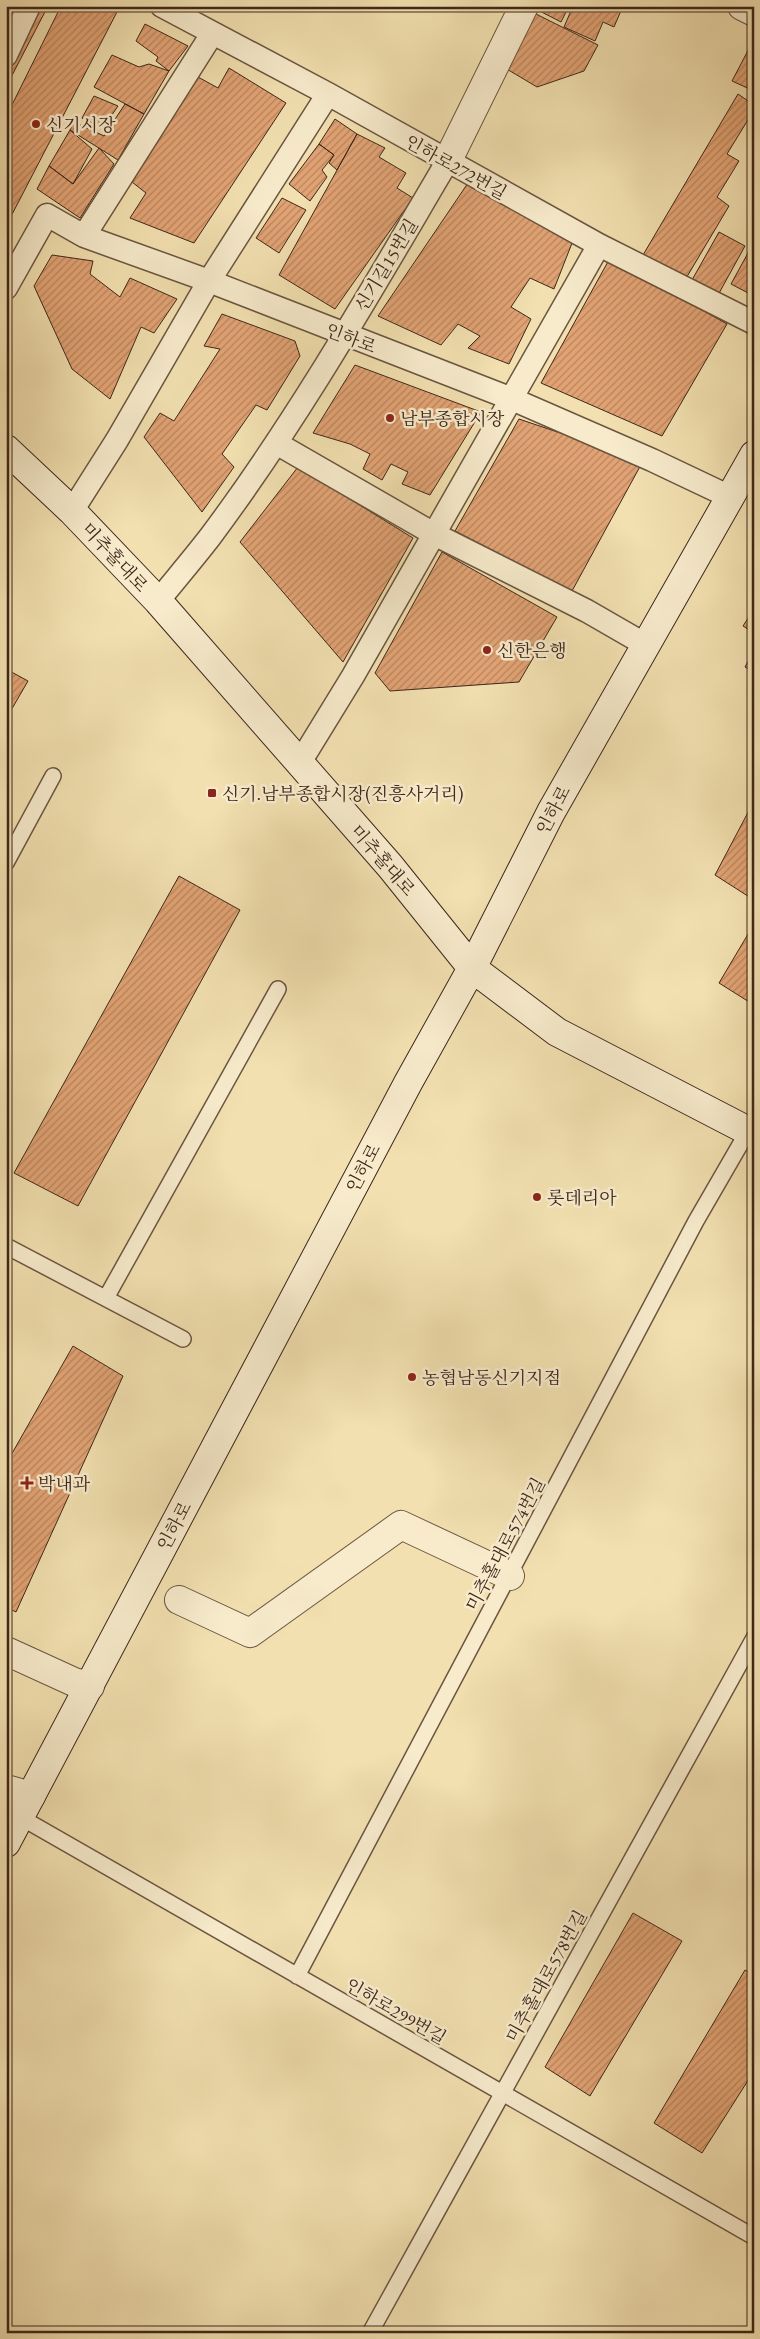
<svg xmlns="http://www.w3.org/2000/svg" width="760" height="2339" font-family="'EB Garamond','Noto Serif KR',serif">
<defs>
<pattern id="building-hatch" width="6" height="6" patternUnits="userSpaceOnUse" patternTransform="scale(1.25)"><rect width="6" height="6" fill="#e2a374"/><path d="M-1 1l2-2M0 6l6-6M5 7l2-2" fill="none" stroke="#b9855e"/></pattern>
</defs>
<rect width="100%" height="100%" fill="#f2e0b0"/>
<filter id="stains"><feTurbulence type="fractalNoise" baseFrequency=".004" numOctaves="4"/><feColorMatrix values="0 0 0 0 .2 0 0 0 0 .09 0 0 0 0 .02 0 0 0 .5 -.17"/></filter>
<radialGradient id="worn" r=".72"><stop offset=".6" stop-color="#630" stop-opacity="0"/><stop offset="1" stop-color="#630" stop-opacity=".3"/></radialGradient>
<path fill="url(#building-hatch)" stroke="#3e271b" d="M10,6H48L6,87V13Z
M61,6H108L118,10L6,226V117Z
M530,6H569L561,22Z
M573,6H623L614,27L603,22L595,41L564,27Z
M528,10L598,45L584,71L537,87L500,65Z
M145,24L188,46L169,71L156,61L158,57L136,41Z
M754,39V91L732,81Z
M112,55L139,67L149,64L169,71L144,114L94,87Z
M229,68L286,103L194,243L130,218L146,193L132,182L198,77L218,88Z
M738,94L754,105V110L727,154L739,161L717,197L729,206L685,280L643,255Z
M94,96L118,106L103,128L82,118Z
M125,104L144,114L118,160L70,130L74,122L104,136Z
M335,119L357,134L337,170L329,163L334,155L319,144Z
M70,130L92,149L73,184L49,166Z
M357,134L385,148L379,157L406,173L397,188L413,198L335,309L279,275Z
M319,144L334,155L322,170L327,177L310,201L289,184Z
M99,148L114,164L80,218L37,189L49,166L73,184Z
M468,183L574,238L554,289L530,278L511,307L531,319L509,364L468,348L480,336L458,324L441,345L378,316Z
M282,198L306,210L279,253L256,238Z
M719,232L745,246L718,295L692,280Z
M754,242V288L750,294L731,284Z
M52,255L93,261L90,274L120,297L130,278L177,299L154,333L141,327L110,399L72,369L34,286Z
M610,258L727,324L662,436L541,383Z
M222,314L295,341L300,356L267,410L256,405L222,454L234,467L202,512L144,437L160,413L174,421L220,349L204,346Z
M355,365L481,412L430,495L402,484L408,472L391,464L382,480L363,469L370,454L350,444L313,433Z
M519,419L643,461L572,591L455,531Z
M298,467L413,538L343,662L240,542Z
M442,552L557,617L519,682L390,691L375,673Z
M754,609V633L743,626Z
M754,650V672L745,667Z
M6,669L28,681L6,719Z
M754,801V900L715,875Z
M179,876L240,910L78,1206L14,1173Z
M754,924V1005L719,983Z
M73,1346L123,1376L16,1612L6,1607V1464Z
M633,1913L682,1941L590,2096L545,2067Z
M745,1970L754,1975V2071L702,2153L654,2123Z"/>
<g fill="none" stroke-linecap="round" stroke-linejoin="round">
<defs>
<path id="service" d="M6,863L53,776
M6,1246L183,1339
M106,1298L278,989
M20,1817L754,2237
M297,1976L696,1221L748,1131
M370,2333L754,1638"/>
<path id="pedestrian" d="M162,6L328,94L599,245L754,323
M6,55L29,6
M84,236L212,34
M6,288L47,215L84,236L209,281L512,399L652,460L730,497
M276,443L434,534L587,611L646,645
M72,511L117,440L209,281L328,94
M158,601C175,580 193,559 210,537C299,418 372,289 447,162
M299,764L353,676L599,245"/>
<path id="minor" d="M742,6L754,12
M447,162L524,6
M179,1600L250,1633L401,1525L510,1576
M6,1651L74,1682L90,1686
M6,1789L31,1796"/>
<path id="secondary" d="M6,449L72,511L158,601L390,866L472,968L557,1032L754,1134
M6,1843L408,1083L472,968L551,812L754,455"/>
</defs>
<use href="#service" stroke="#6b5540" stroke-width="18"/>
<use href="#pedestrian" stroke="#6b5540" stroke-width="25"/>
<use href="#minor" stroke="#6b5540" stroke-width="30"/>
<use href="#secondary" stroke="#3e271b" stroke-width="30"/>
<use href="#service" stroke="#f7ebcc" stroke-width="15"/>
<use href="#pedestrian" stroke="#f7ebcc" stroke-width="22"/>
<use href="#minor" stroke="#f7ebcc" stroke-width="28"/>
<use href="#secondary" stroke="#f7ebcc" stroke-width="28"/>
</g>
<g fill="#8f2418" stroke="#f7ebcc" stroke-width="2">
<circle cx="36" cy="124" r="5"/>
<circle cx="390" cy="418" r="5"/>
<circle cx="487" cy="650" r="5"/>
<rect x="207" y="788" width="10" height="10" rx="2.5"/>
<circle cx="537" cy="1197" r="5"/>
<circle cx="412" cy="1377" r="5"/>
<path d="M24.5 1475.5h5v5h5v5h-5v5h-5v-5h-5v-5h5z"/>
</g>
<g text-anchor="middle" dominant-baseline="central" stroke-width="5" stroke-linejoin="round" paint-order="stroke">
<g font-size="18" fill="#3e271b" stroke="#f7ebcc" text-anchor="start">
<text x="46" y="124">신기시장</text>
<text x="400" y="418">남부종합시장</text>
<text x="497" y="650">신한은행</text>
<text x="222" y="793">신기.남부종합시장(진흥사거리)</text>
<text x="547" y="1197">롯데리아</text>
<text x="422" y="1377">농협남동신기지점</text>
<text x="38" y="1483">박내과</text>
</g>
<g font-size="18" fill="#3e271b" stroke="#f7ebcc">
<text transform="translate(456 167) rotate(29)">인하로272번길</text>
<text transform="translate(386 265) rotate(-59)">신기길15번길</text>
<text transform="translate(351 338) rotate(21)">인하로</text>
<text transform="translate(115 557) rotate(47)">미추홀대로</text>
<text transform="translate(553 810) rotate(-62)">인하로</text>
<text transform="translate(383 860) rotate(49)">미추홀대로</text>
<text transform="translate(363 1168) rotate(-62)">인하로</text>
<text transform="translate(174 1526) rotate(-62)">인하로</text>
<text transform="translate(505 1544) rotate(-62)">미추홀대로574번길</text>
<text transform="translate(546 1976) rotate(-61)">미추홀대로578번길</text>
<text transform="translate(396 2011) rotate(30)">인하로299번길</text>
</g>
</g>
<rect width="760" height="2339" fill="none" stroke="#f2e0b0" stroke-width="25"/>
<rect x="8" y="8" width="745" height="2324" fill="none" stroke="#3e271b" stroke-width="2.5"/>
<rect x="12" y="12" width="735" height="2314" fill="none" stroke="#3e271b"/>
<rect width="100%" height="100%" filter="url(#stains)"/>
<rect width="100%" height="100%" fill="url(#worn)"/>
</svg>
